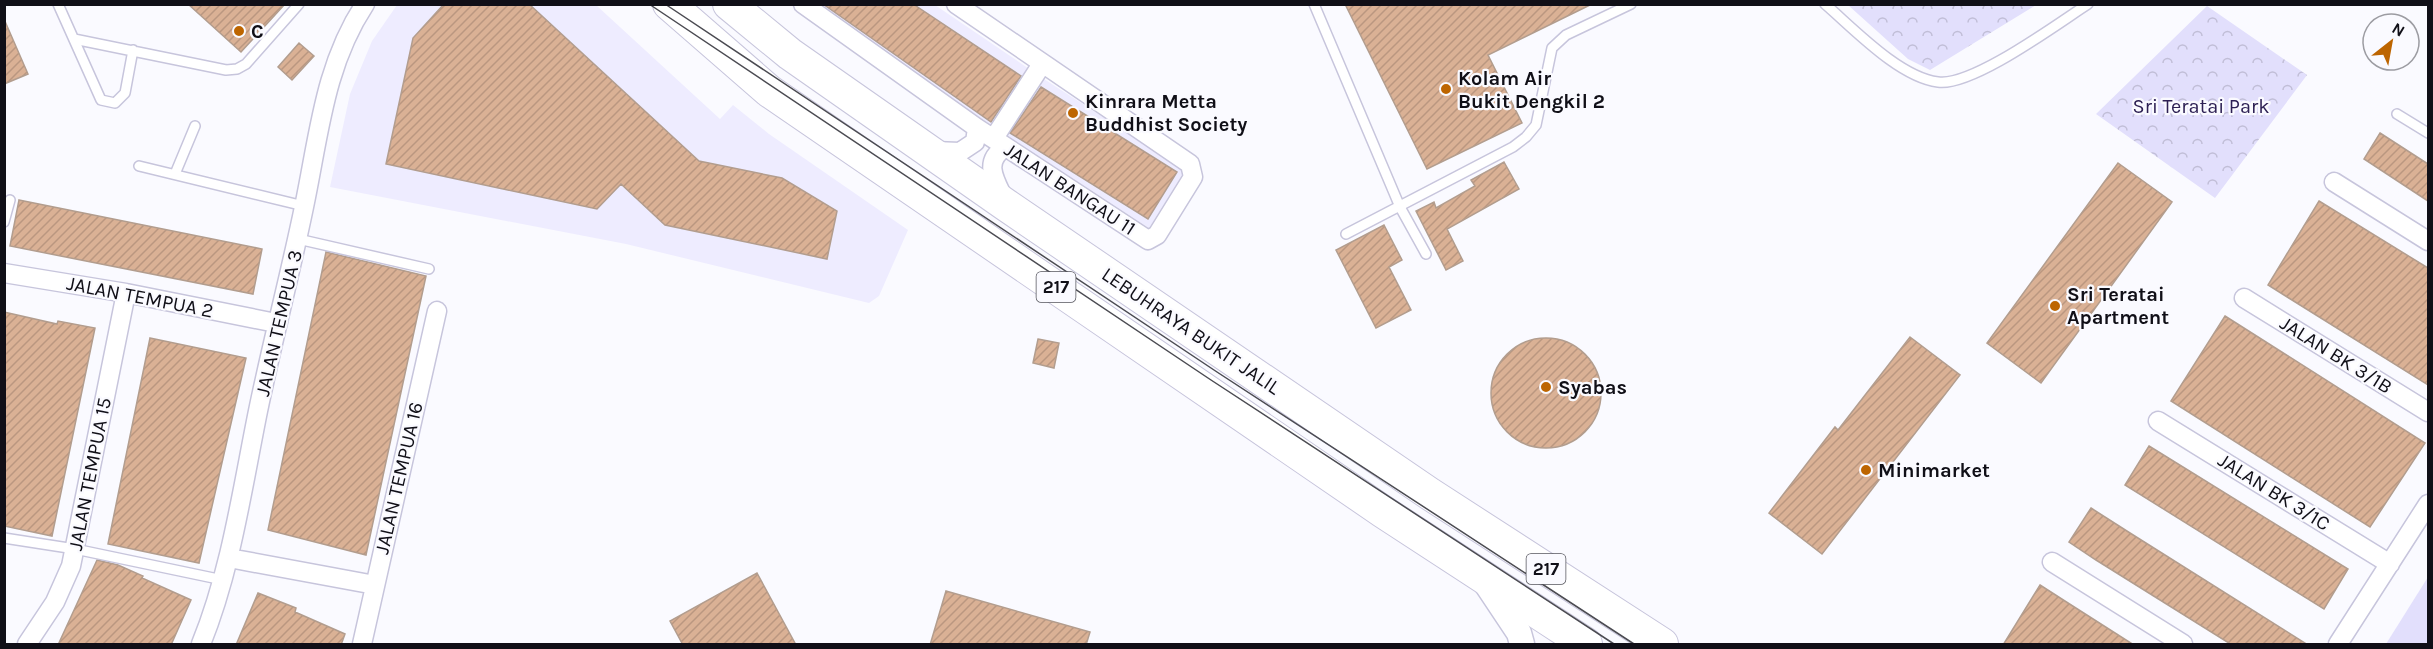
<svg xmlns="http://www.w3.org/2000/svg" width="2433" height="649" font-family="Karla,sans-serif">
<defs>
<pattern id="forest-crowns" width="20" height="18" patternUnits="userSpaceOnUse" patternTransform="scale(1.5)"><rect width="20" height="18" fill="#e2dffc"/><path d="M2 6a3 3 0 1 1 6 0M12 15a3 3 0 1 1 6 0" fill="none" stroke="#c1bed7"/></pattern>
<pattern id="building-hatch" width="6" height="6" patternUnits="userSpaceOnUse" patternTransform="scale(1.5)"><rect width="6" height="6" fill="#dab195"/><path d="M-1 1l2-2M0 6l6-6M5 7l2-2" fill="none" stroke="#ba9780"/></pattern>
</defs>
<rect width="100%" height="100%" fill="#fafaff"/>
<path fill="#eeecff" d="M397,5H596L720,119L733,105L769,134L908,230L879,296L869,303L626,244L330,187L350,94L372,41Z
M816,5H935L1044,79L1185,170L1149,228L837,24Z"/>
<path fill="#e2dffc" d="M2428,577V644H2386Z"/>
<path fill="url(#forest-crowns)" d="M1848,5H2036L1930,70L1908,59Z
M2207,6L2307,75L2215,198L2096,114Z"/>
<path fill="url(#building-hatch)" stroke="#b29d8e" stroke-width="1.5" d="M188,4H285L241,52Z
M444,4H529L699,161L782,178L837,211L827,259L665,225L621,184L597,209L386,164L413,38Z
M823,4H913L1021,76L991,122Z
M1345,4H1592L1488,55L1522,123L1427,169Z
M4,19L28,74L4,84Z
M299,43L314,56L292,80L278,67Z
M1041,87L1177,172L1148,219L1010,133Z
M2380,133L2428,164V201L2364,159Z
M1504,162L1519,189L1447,229L1463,261L1446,270L1416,211L1434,202L1436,208L1475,186L1471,180Z
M2118,163L2172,202L2041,383L1987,343Z
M19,200L262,249L253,294L10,246Z
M2319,201L2428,268V385L2268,285Z
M1384,225L1402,260L1389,267L1411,310L1376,328L1336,250Z
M326,252L426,276L366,555L268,530Z
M4,312L57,324L58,321L95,328L52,536L4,526Z
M2225,316L2425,443L2370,527L2171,401Z
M1910,337L1960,375L1822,554L1769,513L1835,427L1838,430Z
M150,338L246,358L199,563L108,544Z
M1491 393a55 55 0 1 1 110 0a55 55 0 1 1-110 0Z
M1038,339L1059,343L1054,368L1033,363Z
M2149,446L2348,569L2324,609L2125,485Z
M2091,508L2130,533L2308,645H2232L2096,560L2069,542Z
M97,560L118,565L143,576L142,578L191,600L171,645H58Z
M757,573L796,645H683L670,621Z
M2040,585L2068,603L2134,645H2003Z
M946,591L1090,632L1086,645H930Z
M258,593L296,608L295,612L345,634L341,645H236Z"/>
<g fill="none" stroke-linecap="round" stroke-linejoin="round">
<defs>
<path id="lane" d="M58,4L101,100L115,103L125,93L133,50
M1314,4L1400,207L1426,254
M1825,4C1854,29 1899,77 1938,82C1972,87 2057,24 2088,4
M74,39L226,70L237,69L246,64L299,4
M2397,114L2428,133
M139,166L304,206
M175,174L195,126
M4,222L10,200
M1346,234L1513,147L1526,137L1536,125L1552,48L1566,35L1631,4
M298,239L429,269
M4,538L75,549L223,580"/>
<path id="street" d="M803,4L977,128L1148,240L1157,235L1193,177L1190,164L956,4
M994,138L1042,64
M934,151L960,152L975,142L977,128
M2334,182L2428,241
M1004,199C995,180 982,161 1006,147
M4,273L126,293L276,323
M2244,298L2428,412
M2158,421L2390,564
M229,558L375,585
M2052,562L2183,644
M27,644L55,602L71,566L126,293
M201,644C231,570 242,490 258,411C272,343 290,275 304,207C319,136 324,66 365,4
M362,644L437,311
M2338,644L2428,504"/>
<path id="secondary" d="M1485,582L1519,633L1522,644"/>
<path id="highway" d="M669,4L769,91L1382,511L1586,644
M729,4L790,54L1006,205L1430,494L1662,644"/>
</defs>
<use href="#lane" stroke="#c7c5dc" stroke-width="12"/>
<use href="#street" stroke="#c7c5dc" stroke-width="21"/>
<use href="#secondary" stroke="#c7c5dc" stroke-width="27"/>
<use href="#highway" stroke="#c7c5dc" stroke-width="34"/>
<use href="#lane" stroke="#fff" stroke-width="9"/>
<use href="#street" stroke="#fff" stroke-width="18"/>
<use href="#secondary" stroke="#fff" stroke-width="24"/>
<use href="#highway" stroke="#fff" stroke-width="32"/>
<path stroke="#4b4b52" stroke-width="1.5" d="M649,4L1211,380L1614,644
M665,4L1217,372L1634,644"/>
</g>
<g fill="#bd6500" stroke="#fafaff" stroke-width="2">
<circle cx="239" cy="31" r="6"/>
<circle cx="1446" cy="89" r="6"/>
<circle cx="1073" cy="113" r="6"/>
<circle cx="2055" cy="306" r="6"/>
<circle cx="1546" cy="387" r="6"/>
<circle cx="1866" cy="470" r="6"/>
</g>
<g text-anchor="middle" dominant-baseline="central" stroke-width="4.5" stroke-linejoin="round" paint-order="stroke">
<g fill="#fafaff" stroke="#56565d" stroke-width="1.5">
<rect x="1036.5" y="272" width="39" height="30" rx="4.5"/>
<rect x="1526.5" y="554" width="39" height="30" rx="4.5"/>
</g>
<g font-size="18" font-weight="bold" fill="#100f17">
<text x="1056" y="287">217</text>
<text x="1546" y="569">217</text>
</g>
<g font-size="20" font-weight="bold" fill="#100f17" stroke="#fafaff" text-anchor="start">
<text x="251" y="31">C</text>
<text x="1458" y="78">Kolam Air<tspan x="1458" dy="23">Bukit Dengkil 2</tspan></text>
<text x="1085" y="101">Kinrara Metta<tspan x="1085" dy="23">Buddhist Society</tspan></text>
<text x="2067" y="294">Sri Teratai<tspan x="2067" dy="23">Apartment</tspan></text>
<text x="1558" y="387">Syabas</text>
<text x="1878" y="470">Minimarket</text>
</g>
<g font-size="20" fill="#2d2054" stroke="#fafaff">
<text x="2201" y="106">Sri Teratai Park</text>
</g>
<g font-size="20" fill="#100f17" stroke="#fafaff">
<text transform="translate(1070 189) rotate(33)">JALAN BANGAU 11</text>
<text transform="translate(140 297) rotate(11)">JALAN TEMPUA 2</text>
<text transform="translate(279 323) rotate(-77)">JALAN TEMPUA 3</text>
<text transform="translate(1191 331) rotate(34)">LEBUHRAYA BUKIT JALIL</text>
<text transform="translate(2336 355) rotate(32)">JALAN BK 3/1B</text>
<text transform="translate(90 474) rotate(-79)">JALAN TEMPUA 15</text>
<text transform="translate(399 478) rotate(-77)">JALAN TEMPUA 16</text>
<text transform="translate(2274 492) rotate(32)">JALAN BK 3/1C</text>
</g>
</g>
<rect width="2433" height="649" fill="none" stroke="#100f17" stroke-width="12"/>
<g transform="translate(2391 42) rotate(31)"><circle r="28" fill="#fafaff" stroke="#9c9ca2" stroke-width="1.5"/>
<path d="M0-4.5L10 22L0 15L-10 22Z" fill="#bd6500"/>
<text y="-9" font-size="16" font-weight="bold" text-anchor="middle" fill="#100f17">N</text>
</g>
</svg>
